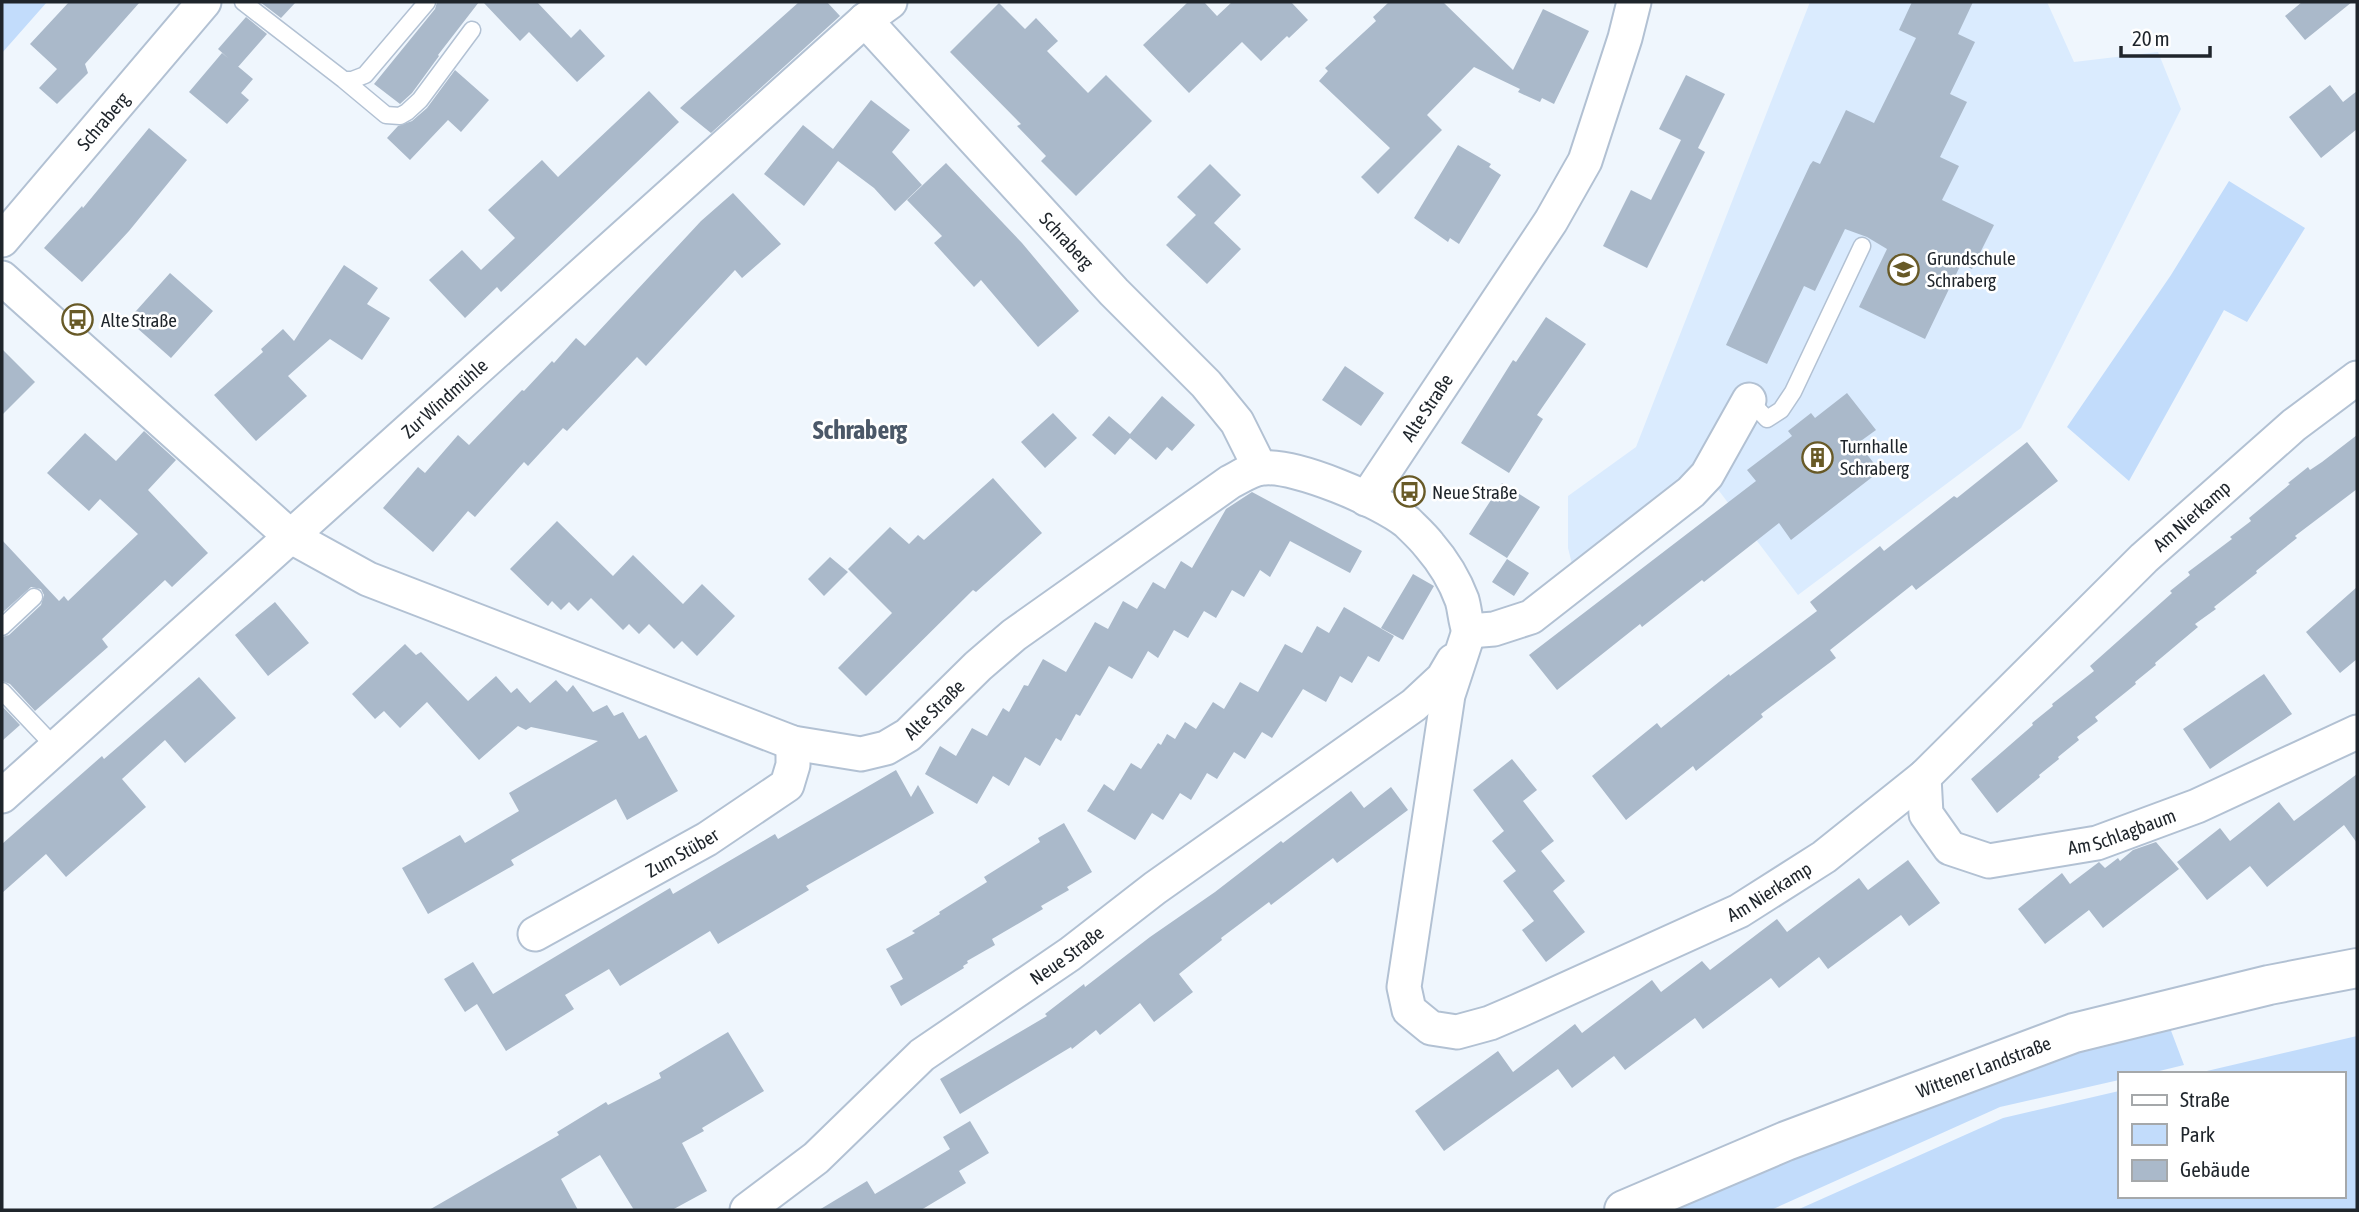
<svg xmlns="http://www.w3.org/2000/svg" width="2359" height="1212" font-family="'Asap Condensed',sans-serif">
<rect width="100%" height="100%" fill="#eff6fd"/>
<path fill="#daebfe" d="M1810,2H2047L2074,62L2158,52L2181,109L2021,428L1798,595L1707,475L1684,482L1574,572L1568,548V496L1636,447Z"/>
<path fill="#c2dcfb" d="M2,2H47L2,53Z
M2229,181L2305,228L2247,322L2224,310L2129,481L2067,427L2171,275Z
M2170,1028L2184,1065L2147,1074H2119V1080L2000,1107L1771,1210H1665L1790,1154L2081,1049Z
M2357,1036V1210H1797L2003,1118L2119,1091V1196H2343V1074H2194Z"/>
<path fill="#aab9ca" d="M69,2H140L85,64L88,73L57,104L39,88L57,69L30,44Z
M260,2H296L281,18Z
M437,2H479L438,55L439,56L412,93L400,104L374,84L435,9Z
M483,2H537L571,38L580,29L605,56L577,82L529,32L520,41Z
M799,2H827L840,16L711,133L680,108Z
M1188,2H1204L1217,16L1232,2H1291L1308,20L1289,38L1287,36L1261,61L1242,42L1189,93L1143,45Z
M1389,2H1443L1513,70L1543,9L1589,31L1554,104L1542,98L1540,102L1518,92L1520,89L1474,67L1427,115L1442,130L1378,194L1361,177L1390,148L1319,81L1328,71L1325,68L1376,21L1373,17Z
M1912,2H1973L1958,34L1975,42L1950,94L1967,102L1940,157L1959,166L1942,200L1994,225L1972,269L1961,264L1925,339L1859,307L1887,249L1867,237L1845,229L1815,291L1804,286L1767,364L1726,345L1810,165L1813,161L1820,164L1846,110L1874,123L1916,38L1899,30Z
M2302,2H2352L2305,40L2285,16Z
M999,3L1025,29L1036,18L1058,41L1047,51L1088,93L1106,75L1152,121L1076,196L1041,161L1046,156L1017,126L1021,124L950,52Z
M246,17L267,34L238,67L218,49Z
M222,53L253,79L241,93L249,100L227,124L189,92Z
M455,70L489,100L461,132L448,120L410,160L387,138L398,126L412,121L427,108Z
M1686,75L1725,94L1698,148L1705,152L1647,268L1603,246L1631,190L1651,200L1681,140L1659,129Z
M2330,85L2343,102L2357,91V129L2321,158L2289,117Z
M649,91L679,122L501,292L497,287L465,318L429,280L462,250L481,270L515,238L488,210L542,160L558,177Z
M871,100L910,130L892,152L922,185L895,211L874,188L838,161L804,206L764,174L803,125L833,149Z
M149,128L187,160L129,231L82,282L44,248L82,206L83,208Z
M1458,145L1491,164L1489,167L1501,175L1459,244L1450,238L1448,242L1414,218Z
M946,163L1022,243L1079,311L1038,347L981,280L974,287L934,243L942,236L907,200Z
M1210,164L1241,195L1214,223L1241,249L1207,284L1166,245L1196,215L1177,197Z
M733,193L781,244L742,278L735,270L646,366L637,357L567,431L563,428L528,466L524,462L475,517L468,511L433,552L383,508L418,467L425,473L458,435L469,445L522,390L524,391L552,361L554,363L576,338L585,346L701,221Z
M344,265L378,288L367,304L390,318L362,360L330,339L288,376L307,396L256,441L214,395L263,352L261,349L283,329L294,341Z
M170,273L213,311L171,358L128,320Z
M1546,317L1586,344L1537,415L1543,419L1509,473L1461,443L1513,360L1516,362Z
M2,349L35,382L2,415Z
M1345,366L1384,393L1361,426L1322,400Z
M1847,393L1876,430L1858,443L1880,471L1791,540L1779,523L1704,582L1702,580L1642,627L1640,624L1557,690L1529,655L1756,481L1747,470L1792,436L1788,431L1811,413L1815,418Z
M1162,396L1195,425L1172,451L1167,447L1156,460L1130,438L1115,455L1092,435L1109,416L1130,434Z
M1053,413L1077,438L1045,468L1021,442Z
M144,431L176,460L148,490L208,553L172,587L165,580L102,639L108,647L35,711L10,684L2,681V637L9,635L41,605L44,595L41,589L31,587L2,613V540L59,601L64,596L68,601L138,534L100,499L89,511L47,473L85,433L116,461Z
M2357,435V489L2295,536L2297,538L2256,571L2257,573L2214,607L2216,609L2195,624L2198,627L2155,663L2156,665L2135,682L2136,684L2095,717L2098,721L2077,737L2079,740L2058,757L2059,759L2039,775L2040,777L1997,813L1971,779L2033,725L2032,723L2053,706L2052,704L2094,671L2090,666L2172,593L2170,591L2190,575L2188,572L2232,539L2230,537L2251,521L2249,518L2290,484L2288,483L2308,467L2310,470L2322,462Z
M2027,442L2058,481L1916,590L1912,585L1830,650L1836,658L1761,714L1763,717L1696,771L1693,766L1626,820L1592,776L1657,723L1661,728L1729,674L1730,676L1817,611L1810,602L1880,546L1884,551L1954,496L1957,498Z
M993,478L1042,533L976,592L973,590L866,696L838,668L892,613L848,569L890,527L909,544L918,535L924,540Z
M1502,483L1540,507L1507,558L1469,534Z
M1252,492L1362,551L1350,573L1290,541L1270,577L1260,570L1244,597L1232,590L1216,618L1204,611L1188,638L1174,630L1158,658L1148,651L1132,679L1109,666L1080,716L1076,714L1061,741L1056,738L1040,766L1025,757L1009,786L993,776L977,804L925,774L940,746L956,756L972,728L987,736L1003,708L1009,712L1024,685L1028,686L1043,659L1066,672L1095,622L1108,629L1123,601L1137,609L1153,582L1165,589L1181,561L1192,568L1226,509Z
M557,521L613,576L633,555L683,604L702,584L735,616L697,656L682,641L674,649L649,624L639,634L629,624L623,630L591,598L578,611L569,602L561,610L552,601L548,606L510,569Z
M830,557L848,572L824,596L808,579Z
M1507,559L1529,573L1514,596L1492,582Z
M1413,574L1434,586L1403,640L1381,628Z
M2357,587V659L2340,673L2306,632Z
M275,602L309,643L268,676L235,635Z
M1344,607L1394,636L1379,662L1368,656L1352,683L1340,676L1326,702L1303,689L1272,738L1262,732L1245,759L1234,752L1217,779L1207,773L1191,800L1180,793L1163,820L1152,813L1135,840L1087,811L1104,784L1114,791L1131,763L1141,769L1158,743L1161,745L1167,734L1175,739L1185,722L1196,729L1213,702L1224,709L1240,682L1258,692L1285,644L1302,653L1317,626L1329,633Z
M405,644L416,655L421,652L468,701L496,676L511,693L517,688L530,703L556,680L567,692L573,685L593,712L607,705L614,716L623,712L639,739L646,735L678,791L627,820L616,799L511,860L514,865L428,914L402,868L460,835L465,843L519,811L509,793L598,741L531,727L526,730L518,726L479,760L427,702L400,728L384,711L375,719L352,694Z
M2264,674L2292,714L2210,769L2183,729Z
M199,677L236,718L185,763L165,740L122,779L146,807L66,877L46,854L2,893V844L102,756L104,759Z
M2,706L20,725L2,741Z
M1512,759L1537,790L1523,801L1554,841L1541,851L1565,881L1553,891L1585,932L1546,962L1522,930L1534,921L1503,881L1516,871L1492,841L1504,831L1473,790Z
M896,770L911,797L918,785L934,813L806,886L809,890L718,944L710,931L620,986L609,969L565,995L574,1009L506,1051L477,1004L465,1012L444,979L473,962L493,994L670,888L673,894L775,834L778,839Z
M2357,774V843L2344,825L2267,887L2250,866L2207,900L2177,862L2220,828L2230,841L2279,802L2294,821Z
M1391,787L1408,810L1337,863L1333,858L1271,905L1269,902L1221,938L1222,940L1179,974L1193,992L1154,1022L1140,1003L1100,1035L1096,1030L1072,1049L1071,1047L960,1114L940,1079L1047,1016L1045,1014L1084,984L1085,987L1150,937L1215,892L1281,841L1283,843L1351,791L1364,808Z
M1064,823L1092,872L1067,887L1069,890L1041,906L1043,909L992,939L995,945L967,961L968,963L963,966L964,968L901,1006L890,986L903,979L886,949L915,933L912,931L940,914L939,912L987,882L984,877L1040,842L1038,838Z
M2156,842L2179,869L2103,928L2089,910L2045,944L2018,909L2062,873L2070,884L2099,862L2105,868L2118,858L2120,861L2133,850Z
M1908,860L1940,903L1909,926L1901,915L1828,969L1819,957L1779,988L1771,978L1703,1029L1695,1018L1625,1070L1614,1056L1572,1088L1558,1069L1444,1151L1415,1111L1498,1051L1513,1072L1575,1024L1582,1033L1652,980L1661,992L1702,961L1710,970L1777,919L1787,932L1859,878L1868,890Z
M728,1032L764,1091L702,1128L704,1131L682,1143L707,1191L672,1210H634L600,1155L561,1179L578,1210H429L559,1135L557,1132L606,1102L608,1105L661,1078L659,1073Z
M970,1121L989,1153L959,1171L966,1183L921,1210H819L867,1181L875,1194L950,1149L943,1137Z"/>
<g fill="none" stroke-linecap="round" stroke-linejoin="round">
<defs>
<path id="service" d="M243,2L344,80H352L365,75L427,2
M344,80L386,115L400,116L407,112L420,100L472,30
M1749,400L1767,419L1781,410L1793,392L1862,246
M2,627L34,597
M2,691L55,747"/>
<g id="minor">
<path id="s1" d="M865,20L1114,292L1206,384L1237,422L1260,468"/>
<path id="s2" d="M2,240L204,2"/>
<path id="s3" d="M2,278L290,536L368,579L793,743L861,754L886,748L908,735L978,666L1014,635L1230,482C1240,477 1253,468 1264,468C1297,465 1381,501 1407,522C1414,529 1423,537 1429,545C1442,560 1455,581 1462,600C1465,610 1465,621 1469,631"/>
<path id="s4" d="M1366,499L1551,221L1585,161L1625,38L1634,2"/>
<path id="s5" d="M1469,631L1448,695L1404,987L1409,1010L1431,1028L1457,1032L1490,1023L1518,1011L1739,911L1824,857L1924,777L2144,558L2294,425L2357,378"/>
<path d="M1469,631L1494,629L1531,617L1691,492L1707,475L1749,400"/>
<path id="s6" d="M1924,777L1926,814L1950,848L1989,861L2097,843L2197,806L2357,732"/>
<path id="s7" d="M2,796L865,20L890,2"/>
<path id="s8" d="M535,934L707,839L787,785L793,765V743"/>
<path id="s9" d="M747,1210L816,1158L922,1055L1070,954L1155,888L1414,705L1443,678L1453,661"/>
</g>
<g id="secondary">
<path id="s10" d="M1624,1210L1786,1141L2074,1033L2269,985L2357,968"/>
</g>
</defs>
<use href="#service" stroke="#b2c1d3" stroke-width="19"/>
<use href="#minor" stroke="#b2c1d3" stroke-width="37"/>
<use href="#secondary" stroke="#b2c1d3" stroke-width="42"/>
<use href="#service" stroke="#fff" stroke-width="16"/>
<use href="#minor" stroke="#fff" stroke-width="33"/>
<use href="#secondary" stroke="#fff" stroke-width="38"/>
</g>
<defs>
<symbol id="school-ring" viewBox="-11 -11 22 22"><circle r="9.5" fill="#fff" stroke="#685a27" stroke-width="1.5"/><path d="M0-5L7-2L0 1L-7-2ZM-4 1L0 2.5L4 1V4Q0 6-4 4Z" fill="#685a27"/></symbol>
<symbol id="bus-ring" viewBox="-11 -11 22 22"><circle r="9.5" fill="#fff" stroke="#685a27" stroke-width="1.5"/><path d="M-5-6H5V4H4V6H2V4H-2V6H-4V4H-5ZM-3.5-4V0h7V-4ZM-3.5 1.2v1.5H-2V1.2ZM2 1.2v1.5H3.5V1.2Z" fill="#685a27"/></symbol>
<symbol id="building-ring" viewBox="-11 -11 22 22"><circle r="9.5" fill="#fff" stroke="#685a27" stroke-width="1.5"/><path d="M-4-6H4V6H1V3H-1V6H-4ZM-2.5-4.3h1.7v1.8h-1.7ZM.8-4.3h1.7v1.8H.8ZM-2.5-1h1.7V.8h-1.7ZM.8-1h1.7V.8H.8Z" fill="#685a27"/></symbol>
</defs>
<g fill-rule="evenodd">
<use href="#school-ring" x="1886" y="252" width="35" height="35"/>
<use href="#bus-ring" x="60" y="302" width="35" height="35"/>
<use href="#building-ring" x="1800" y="440" width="35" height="35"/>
<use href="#bus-ring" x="1392" y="474" width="35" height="35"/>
</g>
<g text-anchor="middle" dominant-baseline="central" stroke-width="5" stroke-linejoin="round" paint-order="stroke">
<g font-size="19" fill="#1f252b" stroke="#fff">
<text stroke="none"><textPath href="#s2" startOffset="156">Schraberg</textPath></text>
<text stroke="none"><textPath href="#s1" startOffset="299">Schraberg</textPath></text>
<text stroke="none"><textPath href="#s7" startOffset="595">Zur Windmühle</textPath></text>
<text stroke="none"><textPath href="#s4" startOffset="110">Alte Straße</textPath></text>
<text stroke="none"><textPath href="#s5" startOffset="1351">Am Nierkamp</textPath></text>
<text stroke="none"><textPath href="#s3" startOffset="1088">Alte Straße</textPath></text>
<text stroke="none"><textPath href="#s6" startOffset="256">Am Schlagbaum</textPath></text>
<text stroke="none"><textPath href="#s8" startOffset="168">Zum Stüber</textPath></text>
<text stroke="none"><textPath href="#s5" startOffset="784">Am Nierkamp</textPath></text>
<text stroke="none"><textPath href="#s9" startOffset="410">Neue Straße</textPath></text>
<text stroke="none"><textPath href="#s10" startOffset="387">Wittener Landstraße</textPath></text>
</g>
<g font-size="19" fill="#1f252b" stroke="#fff" text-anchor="start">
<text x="1927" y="258">Grundschule<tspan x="1927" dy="22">Schraberg</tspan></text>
<text x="101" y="320">Alte Straße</text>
<text x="1840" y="446">Turnhalle<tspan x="1840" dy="22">Schraberg</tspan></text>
<text x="1432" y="492">Neue Straße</text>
</g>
<g font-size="26" font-weight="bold" fill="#4b5868" stroke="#fff">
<text x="860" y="430">Schraberg</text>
</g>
</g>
<rect width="2359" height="1212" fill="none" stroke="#1f252b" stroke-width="7"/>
<rect x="2118" y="1072" width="228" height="126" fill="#ffffff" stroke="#a5a8aa" stroke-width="2"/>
<rect x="2132" y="1095" width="35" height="10" fill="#ffffff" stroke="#a5a8aa" stroke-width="2"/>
<text x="2180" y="1107" font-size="21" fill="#1f252b">Straße</text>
<rect x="2132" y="1124" width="35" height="21" fill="#c2dcfb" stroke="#a5a8aa" stroke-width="2"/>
<text x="2180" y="1142" font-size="21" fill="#1f252b">Park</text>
<rect x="2132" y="1160" width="35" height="21" fill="#aab9ca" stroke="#a5a8aa" stroke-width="2"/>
<text x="2180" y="1177" font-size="21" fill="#1f252b">Gebäude</text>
<path d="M2121 46v10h89v-10" fill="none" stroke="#1f252b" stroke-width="3.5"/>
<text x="2132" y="46" font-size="21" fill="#1f252b" stroke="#ffffff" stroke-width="5" paint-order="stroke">20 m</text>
</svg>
